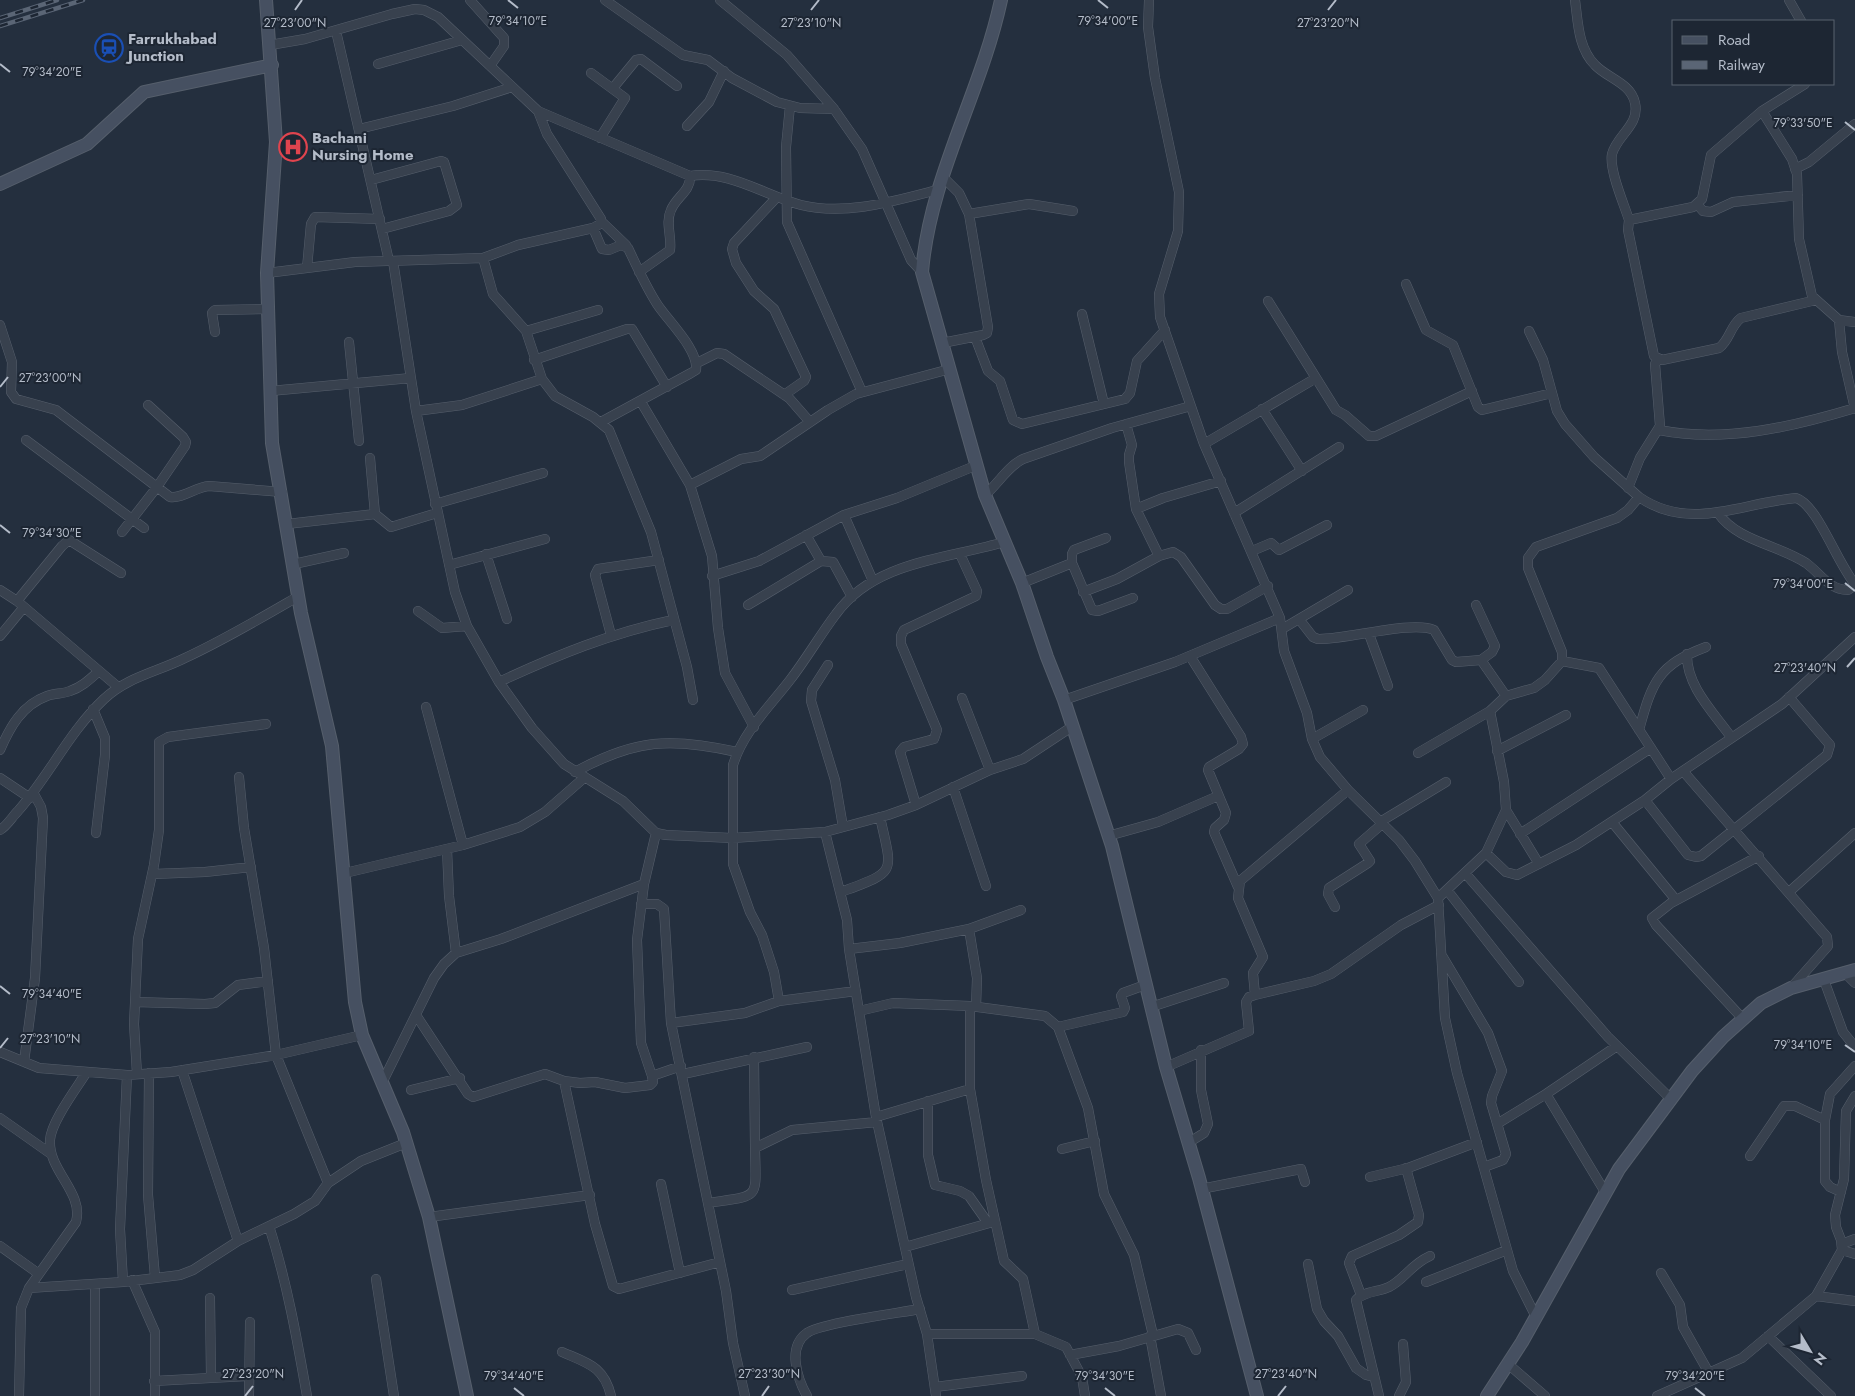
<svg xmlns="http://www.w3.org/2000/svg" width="1855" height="1396" font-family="Jost,sans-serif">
<rect width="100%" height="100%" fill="#242f3e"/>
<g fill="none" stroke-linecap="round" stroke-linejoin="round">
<defs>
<path id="street" d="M470,0L504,38V46L490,66
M605,0L683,55L708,60L732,78L777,102L800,108L834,109
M720,0L787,55L834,109L862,149L911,260L922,272
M1575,0C1578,22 1578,48 1595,65C1607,78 1631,83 1635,103C1640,125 1617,135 1612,154C1609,170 1624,204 1629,220
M1789,0L1801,21
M336,31L389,261
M270,45L305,39L392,14L415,9L424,10L438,17L538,111L690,176C731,170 763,195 801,205C846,216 894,201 937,190
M378,64L462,40
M591,73L625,98L600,138
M1805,84L1762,111L1792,159L1797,174L1799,239L1812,296L1839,320L1855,322
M613,88L636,60L641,59L677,86
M790,106L786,147L787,222L862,392
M1762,111L1711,155L1702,199L1693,207L1629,220L1628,230L1654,356L1662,360L1719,348C1730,340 1730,326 1741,318L1816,300
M687,126L709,102L724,71
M359,129L453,106L512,87
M1795,169L1809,162L1855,124
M942,176L959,193L969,214L988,327L987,333L983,335L942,343
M371,180L441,161L444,162L457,205L449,211L382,229
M777,197L734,243L732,249L736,263L754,291L774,309L806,377L804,381L784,395
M1697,204L1703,211L1711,212L1733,202L1798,195
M969,214L1029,204L1073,211
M602,222L626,245
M593,228L602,249L609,250L621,245L628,248C637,267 646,287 657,304C668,321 699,350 696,370L691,373L601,422
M483,258L493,294L526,331L542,379L555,396L593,417L609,430L651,532L687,667L693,700
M393,261L416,411L455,592L467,626L499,682L532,728L564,764L623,801L656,833L666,835L732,838L825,832L888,815L916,805L990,770L1023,759L1073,726
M307,268L311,224L315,217L380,219
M639,272L670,250C672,236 665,223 671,210C676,197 691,191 690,176
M267,273L355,262L483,258L518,245L593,228L600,224L601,219L547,134L538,111
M1406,284L1426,330L1453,345L1478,407L1482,410L1552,393
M1268,301L1336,410L1345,415L1369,436H1376L1472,391
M1082,314L1104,404
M1839,320L1842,352L1855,409
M0,325L12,362L11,392L16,399L56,410L170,497C182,499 196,487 209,486L282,492
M526,331L598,310
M1529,331L1543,360L1557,411L1565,424L1594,457L1639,497
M215,332L212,313L215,310L268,309
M975,337L988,371L1000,381L1013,420L1022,424L1125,399L1130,393L1137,361L1165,330
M349,342L359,441
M534,360L627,329H632L667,387
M697,363L717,353L724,354L789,398L810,422
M270,391L411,378
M641,402L690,485L712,556L718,628L725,673L754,727
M1262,409L1302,471
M416,411L462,405L542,379
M1126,424L1132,445L1129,455V462L1136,509L1159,556
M1659,430C1724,443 1792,427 1855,408
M26,440L144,528
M1204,444L1316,378
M370,458L375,514
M690,485L741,459L760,456L828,410L856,394L950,369
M1628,488L1640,458L1660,426L1655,364L1658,360
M985,495C998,484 1008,466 1023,459L1112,428L1191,406
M435,504L543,473
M1136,509L1163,498L1221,481
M1234,513L1339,447
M1718,513C1737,541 1779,545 1806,563C1820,573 1829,590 1848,590L1855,585
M287,524L375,514L391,527L437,513
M122,532L157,487L185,446L186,442L183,437L148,405
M806,535L821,561
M1252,551L1271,543L1279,550L1327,525
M486,554L507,619
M1072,563L1092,610L1098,611L1133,598
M294,564L344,553
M449,565L545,539
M712,576L759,561L844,515
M873,581L844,515L897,498L977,465
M1022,583L1072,563V554L1074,550L1106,538
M0,590L17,601
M1083,592L1117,579L1159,556L1173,552L1181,557L1215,605L1221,609H1227L1268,586
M748,605L821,561L833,562L852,597
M1476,605L1495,646L1492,652L1481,660
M418,611L442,628L467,626
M1280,618L1284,651L1307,713L1312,739L1320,757L1348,790L1399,840L1415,861L1438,898L1486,853L1506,872L1517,875L1576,845L1645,800L1671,779L1782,704L1855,637
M1299,619L1313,637L1318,639C1346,640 1412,620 1434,630L1452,660L1456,662L1481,660L1506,696
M1282,629L1348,590
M1369,634L1388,686
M611,635L595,575L598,569L659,560
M0,636L24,607
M1687,654C1686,686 1714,713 1731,737
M1190,656L1241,737L1243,744L1239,749L1209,767L1208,770L1226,813L1224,820L1215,828L1214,832L1238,887
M1562,661L1599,668L1671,779
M828,665L812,690L811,701L835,780L843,827
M499,682C557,655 611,633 673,620
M118,687L17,601L62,546L69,540L121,573
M962,698L990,770
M1064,700L1175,662L1280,618L1204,444L1160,317L1159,294L1178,231L1179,192L1155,78L1148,27L1149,0
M426,707L463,845
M93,709L105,738V755L96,833
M1639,730C1652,682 1658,665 1706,647
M1312,739L1363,710
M0,750C10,727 22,705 47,696C55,693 63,694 70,691C82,687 90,679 99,671
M1497,751L1566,715
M1418,753L1490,711
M1683,771L1827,937L1828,946L1791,988
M575,772C635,739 671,737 737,752
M239,777L244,828L264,948L276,1055L328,1183
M0,778L30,798
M953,787L986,886
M1645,800L1688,855L1696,857L1701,856L1827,755L1830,745L1789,697
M916,805L900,752L904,747L934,739L937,730L901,644V636L904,630L976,596L977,591L960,554
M1506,810L1539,864
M1380,822L1446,782
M1612,822L1676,900
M0,830C7,826 12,817 18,811C49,776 69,732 104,699C127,677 157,672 185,658C224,640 261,618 299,596
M825,832L847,920L849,949L876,1117L916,1297L927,1334L936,1396
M656,833L644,884L637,940L641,1043L652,1076L681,1066
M1520,834L1651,748
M1108,836L1158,822L1218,796
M447,849L449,896L456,953
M1486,853L1506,810L1504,782L1490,711L1506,696L1534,688L1545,680L1562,661V652L1528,568V558L1536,547L1617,518L1628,510L1639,497C1690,532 1741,503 1796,498C1817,504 1838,565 1855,584
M345,873L463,845L520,827L545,812L585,777
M1465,873L1608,1037L1670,1098
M153,874L205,872L251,867
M1447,890L1519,982
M841,892C897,871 893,875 880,817
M1789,892L1855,833
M1438,898L1445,1018L1457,1073L1513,1271L1536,1317
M641,904H657L664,909L671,1023L726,1291L733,1343L745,1396
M1335,907L1328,894L1329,888L1368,863L1370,861L1359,844L1382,824
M849,949L900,943L969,929
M1441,954L1488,1033L1502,1071L1492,1096L1491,1103L1506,1154L1503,1160L1484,1167
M1845,973L1855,983
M1824,980L1843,1032L1855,1047
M1255,995L1314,981L1331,974L1401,925L1439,905
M779,1001L774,972L762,935L750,912L733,864V765C743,732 770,706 790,680C807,658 820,635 836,614C874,561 947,559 1004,542
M135,1002L205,1004L215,1003L238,985L268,981
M970,1006V1089L986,1180L1004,1261L1023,1279L1035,1334L1066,1347L1082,1377L1085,1396
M976,1007L977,978L969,929L1021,910
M1151,1007L1224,983
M859,1011L893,1003L970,1006L1045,1016L1058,1027L1123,1012L1125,1008L1121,996L1123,993L1145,985
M416,1015L468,1094L473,1097L545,1074L564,1081L580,1083L595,1082L625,1088L650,1085L653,1082L652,1076
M1742,1018L1656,925L1652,918L1671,903L1759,856
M671,1023L745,1013L779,1001L856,991
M1058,1027L1088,1108L1104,1194L1134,1255L1153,1335
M0,1052L39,1068L127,1075L171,1072L276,1055L362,1035
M754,1057L755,1148
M24,1062L35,978L43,818L41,807L34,794
M1166,1067L1249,1031L1246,1002L1249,997L1255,995L1253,973L1263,957L1238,898L1240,881L1348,790
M182,1070L238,1241
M149,1073L148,1195L155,1277
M137,1074L134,1024L138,939L154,865L159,830V742L168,737L266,724
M683,1074L807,1047
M564,1081L595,1224L613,1286L619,1289L720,1262
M382,1083L434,978L444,964L456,953L501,939L644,884
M411,1090L460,1078
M1546,1094L1605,1192
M928,1101V1155L935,1185L960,1191L969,1196L988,1223
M876,1117L970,1089
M0,1118L51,1154
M1497,1124L1546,1094L1617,1046
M1188,1143L1204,1133L1208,1124L1201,1090V1050
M1062,1149L1095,1141
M1750,1156L1784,1106H1795L1825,1120
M1370,1177L1408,1168L1477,1142
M661,1184L680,1273
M1201,1189L1301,1169L1305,1182
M1841,1192L1830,1187L1825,1181V1120L1830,1094L1855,1066
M708,1203C761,1195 756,1201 755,1148L792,1130L877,1122
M429,1217L590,1195
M269,1226C287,1282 297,1339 307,1396
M1842,1244L1855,1239
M0,1246L39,1274
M905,1247L993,1222
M1842,1250L1855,1254
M1308,1264L1317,1309L1324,1321L1338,1336L1356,1368L1366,1375L1374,1377
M1661,1273L1680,1305L1683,1327L1709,1373
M376,1279L394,1396
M132,1280L155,1332V1396
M123,1282L120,1229L127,1075
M1426,1282L1507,1250
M29,1288L76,1222C84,1192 48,1171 50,1140C51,1122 76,1089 86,1073
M792,1290L908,1264
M1361,1295L1349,1263L1352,1256L1399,1235L1418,1222L1419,1215L1406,1168
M1816,1296L1855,1301
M210,1298L211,1378
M927,1334H1035
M1150,1336L1161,1396
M1768,1336L1831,1396
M562,1352C587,1363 604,1366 611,1396
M1070,1355L1119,1346L1178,1329L1188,1333L1196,1350
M1508,1364L1545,1396
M154,1381L248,1376
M935,1387L1022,1376
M19,1396L21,1308L29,1288L123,1282L180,1275L193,1270L238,1241L294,1214L315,1201L328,1183L361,1161L406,1143
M95,1396V1284
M249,1396L250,1322
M807,1396C797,1378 787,1347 807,1333C820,1323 899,1313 920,1309
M1379,1396L1356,1300C1364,1291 1379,1292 1389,1287C1405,1279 1410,1265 1430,1256
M1399,1396L1406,1382L1403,1344
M1657,1396L1742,1358L1816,1296L1842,1250L1841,1240L1836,1227L1835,1215L1844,1179L1846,1111L1855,1096"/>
<path id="secondary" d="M266,0L276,142L267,273L272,443L301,613L332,746L355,1002L362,1035L403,1132L429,1217L467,1396
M1001,0C981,93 930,176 922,272L985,495L1022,583L1047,657L1064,700L1112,846L1166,1067L1199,1178L1257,1396
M0,184L87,144L144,92L272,65
M1487,1396L1522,1342L1619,1169L1692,1071L1723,1037L1761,1003L1791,988L1855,970"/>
</defs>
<use href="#street" stroke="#565f6c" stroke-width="10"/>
<use href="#secondary" stroke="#565f6c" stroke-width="14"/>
<use href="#street" stroke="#38414e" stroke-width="9"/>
<use href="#secondary" stroke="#465061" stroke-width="12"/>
<defs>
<path id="rail" d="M0,18L57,0
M0,26L83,0"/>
</defs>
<use href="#rail" stroke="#5a6575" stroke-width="4.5"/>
<use href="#rail" stroke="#1d2633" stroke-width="2.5" stroke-dasharray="8" stroke-linecap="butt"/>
</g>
<path fill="none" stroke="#b4bcc9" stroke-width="2" d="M508,0L518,8M1098,0L1108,8M295,10L302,0M811,10L819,0M1328,10L1336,0M0,64L10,72M1845,122L1855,130M0,387L8,377M0,525L10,533M1845,583L1855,591M1847,667L1855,658M0,986L10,994M1845,1045L1855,1052M0,1048L8,1038M514,1388L524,1396M1105,1388L1115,1396M1695,1388L1705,1396M245,1396L253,1386M762,1396L769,1386M1278,1396L1286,1386"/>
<defs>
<symbol id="station-ring" viewBox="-11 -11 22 22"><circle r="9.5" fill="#1d2633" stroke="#1a4fb4" stroke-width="1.5"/><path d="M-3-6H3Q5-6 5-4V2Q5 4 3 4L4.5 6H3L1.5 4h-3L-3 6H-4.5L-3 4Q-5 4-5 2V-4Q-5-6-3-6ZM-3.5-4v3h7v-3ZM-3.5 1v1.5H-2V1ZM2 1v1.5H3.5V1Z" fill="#1a4fb4"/></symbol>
<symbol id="hospital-ring" viewBox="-11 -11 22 22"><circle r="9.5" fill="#1d2633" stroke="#e0444e" stroke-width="1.5"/><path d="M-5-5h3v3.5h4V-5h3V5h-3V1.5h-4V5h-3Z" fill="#e0444e"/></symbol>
</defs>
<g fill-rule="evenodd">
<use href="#station-ring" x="93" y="32" width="32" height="32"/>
<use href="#hospital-ring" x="277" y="131" width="32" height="32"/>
</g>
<g text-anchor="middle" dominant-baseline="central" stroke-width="4" stroke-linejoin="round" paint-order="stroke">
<g font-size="15" font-weight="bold" fill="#b4bcc9" stroke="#1d2633" text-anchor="start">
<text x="128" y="39">Farrukhabad<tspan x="128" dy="17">Junction</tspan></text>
<text x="312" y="138">Bachani<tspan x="312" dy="17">Nursing Home</tspan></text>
</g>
</g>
<g font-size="12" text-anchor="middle" fill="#b4bcc9" stroke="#1d2633" stroke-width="4" stroke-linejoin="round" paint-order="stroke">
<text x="518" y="25">79°34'10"E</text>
<text x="1108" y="25">79°34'00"E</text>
<text x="811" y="27">27°23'10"N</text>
<text x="1328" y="27">27°23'20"N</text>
<text x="295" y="27">27°23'00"N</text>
<text x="52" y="76">79°34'20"E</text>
<text x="1803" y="127">79°33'50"E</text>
<text x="50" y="382">27°23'00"N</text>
<text x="52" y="537">79°34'30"E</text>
<text x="1803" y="588">79°34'00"E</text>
<text x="1805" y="672">27°23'40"N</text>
<text x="52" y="998">79°34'40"E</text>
<text x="50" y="1043">27°23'10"N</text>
<text x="1803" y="1049">79°34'10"E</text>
<text x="253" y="1378">27°23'20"N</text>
<text x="769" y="1378">27°23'30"N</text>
<text x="1286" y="1378">27°23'40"N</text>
<text x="514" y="1380">79°34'40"E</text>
<text x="1105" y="1380">79°34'30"E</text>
<text x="1695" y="1380">79°34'20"E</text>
</g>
<rect x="1672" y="20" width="162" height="65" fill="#1d2633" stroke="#59626f"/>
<rect x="1682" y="36" width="25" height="8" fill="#465061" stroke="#59626f"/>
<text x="1718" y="45" font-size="15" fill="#b4bcc9">Road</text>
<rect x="1682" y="61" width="25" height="8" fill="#5a6575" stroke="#59626f"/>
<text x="1718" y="70" font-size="15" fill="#b4bcc9">Railway</text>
<g transform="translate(1810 1351) rotate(128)" stroke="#1d2633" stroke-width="4" paint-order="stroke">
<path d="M0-4L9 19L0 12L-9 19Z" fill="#b4bcc9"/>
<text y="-8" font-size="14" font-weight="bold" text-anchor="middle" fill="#b4bcc9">N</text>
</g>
</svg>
